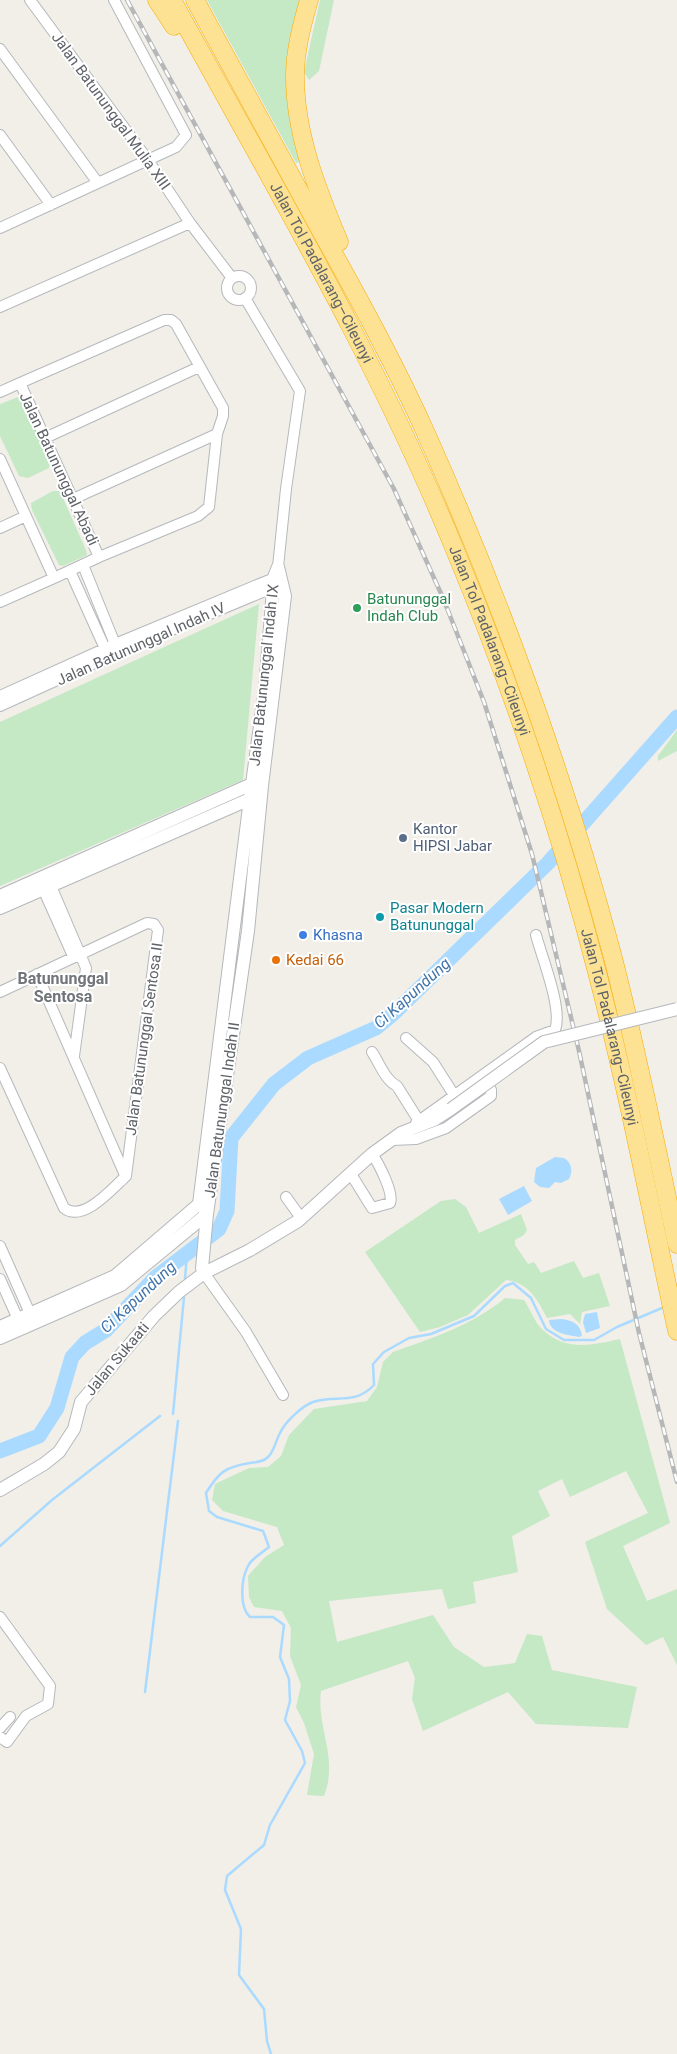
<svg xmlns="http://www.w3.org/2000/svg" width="677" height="2054" font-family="Roboto,sans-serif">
<rect width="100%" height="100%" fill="#f1efe8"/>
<path fill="#c5e8c5" d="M207,0H303L290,109L299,162L296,163Z
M320,0H334L319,71L309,80L304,72Z
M18,397L22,399L50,461L49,468L28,478L19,476L0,436V404Z
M53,491H59L62,496L86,550L87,555L63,566L59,565L32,510L31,503Z
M259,604L243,780L0,886V722Z
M677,730V751L658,761V756Z
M455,1199L466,1207L479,1233L521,1214L527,1230L524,1235L515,1240V1245L528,1264L534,1262L541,1273L574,1261L583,1278L599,1273L610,1306L582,1312L580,1324L570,1314L547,1318C537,1299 529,1283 506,1280L468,1315L440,1327L420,1332L365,1252L441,1201Z
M505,1298L524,1300C530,1309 535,1323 543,1330C567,1352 592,1345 620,1339L670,1523L623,1546L647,1601L677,1589V1665L663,1637L646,1645L607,1609L585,1542L648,1513L626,1471L570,1497L562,1479L538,1491L550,1516L512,1536L518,1572L473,1582L476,1603L448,1609L442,1589L329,1601L337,1642L433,1615L454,1647L484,1667L515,1663L527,1634L542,1636L552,1670L637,1687L628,1728L536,1724L508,1692L423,1731L412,1699L415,1678L408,1661L321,1691C316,1728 339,1757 324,1796L307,1795L314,1754L304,1723L296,1707L301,1685L290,1656L291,1628L282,1611L254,1607L249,1597L248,1576L265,1557L284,1545L277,1527L223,1511L212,1500L215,1484L249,1468L268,1467L281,1456L289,1435L314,1409L367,1401L377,1387L383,1362L393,1352C432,1338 473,1325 505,1298Z"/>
<path fill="#aadaff" d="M555,1157L564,1158C572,1163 573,1171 569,1179L561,1183L555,1182L549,1188L540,1187L534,1182L536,1168Z
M524,1186L532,1201L508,1215L499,1199Z
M597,1312L600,1328L586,1333L583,1322L585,1314Z
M561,1319C572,1320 580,1324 582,1335L580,1337C569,1335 550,1334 549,1320Z"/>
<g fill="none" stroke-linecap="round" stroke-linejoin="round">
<path stroke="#aadaff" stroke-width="2.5" d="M185,1279L187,1253
M173,1414L184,1297
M0,1546L52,1500L160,1416
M145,1692L178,1421
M271,2054L267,2041L264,2009L239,1975L241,1929L225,1890L227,1876L264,1845L270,1825L305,1763L302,1751L285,1720L290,1701L289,1679L280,1657L284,1625L273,1617H250C239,1607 241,1579 248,1566C251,1559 263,1552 269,1547L263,1531L217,1517L209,1511L206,1493C219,1472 225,1467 250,1463C257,1462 263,1462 268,1457C274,1452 276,1440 280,1433C285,1422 302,1406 313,1402C336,1394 354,1406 374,1385L373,1364L384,1352L409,1338L431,1334L474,1316L505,1286L513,1283L531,1298L546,1329L564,1340H594L617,1327L662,1308"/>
<path stroke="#aadaff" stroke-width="15" d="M0,1451L39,1436L57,1408L72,1357L85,1343L106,1330L156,1277L219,1229L227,1211L231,1138L274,1084L308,1058L376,1028L393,1014L548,863L677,717"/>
<defs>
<path id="minor" d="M30,0L148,160L190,223L232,278
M0,49L98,183
M0,135L51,205
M0,228L176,147L186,135L114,0
M227 288a12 12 0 1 1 24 0a12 12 0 1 1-24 0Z
M245,298L300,391L286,489L278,567
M0,307L190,223
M20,383L164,320H171L176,324L223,408V416L217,434L209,507L198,516L99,557
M0,392L20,383L99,557L54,578L0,459
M45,438L199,367
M73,499L217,434
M0,528L26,516
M83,565L117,649
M70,571L107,653
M0,602L54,578
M0,696L115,644L279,576
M0,706L119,652L279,585
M48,879L86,968L74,1056
M40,882L73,956
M37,974L125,1175
M0,992L147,923L154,924L158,930L126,1176
M406,1038L433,1062L454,1095
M372,1052C380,1064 385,1080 397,1086L419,1121
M0,1068L64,1208C83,1223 112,1189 126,1176
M416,1123L536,1037L555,1030C563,1009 542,958 536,935
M392,1140L416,1139L446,1128L491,1096V1090L485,1078
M351,1174L372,1208L390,1203C394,1193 379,1164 372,1154
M286,1197L301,1218
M0,1246L33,1320
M204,1273L246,1332L283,1395
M0,1279L21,1326
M0,1617L50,1686L48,1704L26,1716L7,1742L0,1737
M0,1728L10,1717"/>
<path id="tertiary" d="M0,896L252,784L265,689L274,577L278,567L285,596L262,786
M0,908L250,799
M204,1273L202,1268L207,1214L205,1212
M0,1327L115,1276L199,1204L250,799
M0,1338L121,1285L207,1214L248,931L262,786L252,784L250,799L261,793
M0,1490L44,1464L59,1452L74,1429L81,1402L154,1316L179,1292L204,1273L250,1250L298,1221L372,1154L401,1133L434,1120L451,1109"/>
<g id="motorway">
<path d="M157,0L174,26"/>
<path id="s1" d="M172,0C271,181 377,358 455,550C512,687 560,829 597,972C628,1091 651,1211 677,1331"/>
<path d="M195,0C237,77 279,154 321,231C359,299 397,368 429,440C503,606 565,779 612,954C637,1050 656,1147 677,1244"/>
<path d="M309,0C302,25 295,50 295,76C295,134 317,189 339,242"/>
</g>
</defs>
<use href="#minor" stroke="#b5b8bc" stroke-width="12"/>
<use href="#tertiary" stroke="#b5b8bc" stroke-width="14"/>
<use href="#motorway" stroke="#f9ab00" stroke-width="19"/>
<use href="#minor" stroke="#fff" stroke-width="10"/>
<use href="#tertiary" stroke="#fff" stroke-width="12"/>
<use href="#motorway" stroke="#fde293" stroke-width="18"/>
<defs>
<path id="rail" d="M127,0L394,489L443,598L484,702L532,854L579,1051L639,1333L677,1482"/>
</defs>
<use href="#rail" stroke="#b6b7b8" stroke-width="4.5"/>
<use href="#rail" stroke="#fff" stroke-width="2.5" stroke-dasharray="8" stroke-linecap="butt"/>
<defs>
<path id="tertiary-bridge" d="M451,1109L544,1042L677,1009"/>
</defs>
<use href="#tertiary-bridge" stroke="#b5b8bc" stroke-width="14" stroke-linecap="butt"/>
<use href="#tertiary-bridge" stroke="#fff" stroke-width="12"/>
</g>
<circle fill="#2e9e5b" stroke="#fff" stroke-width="2" cx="357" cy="608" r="5"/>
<circle fill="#5c6f8a" stroke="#fff" stroke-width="2" cx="403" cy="838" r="5"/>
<circle fill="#0f9aa8" stroke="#fff" stroke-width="2" cx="380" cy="917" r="5"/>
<circle fill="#3f7fe0" stroke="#fff" stroke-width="2" cx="303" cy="935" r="5"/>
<circle fill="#e8710a" stroke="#fff" stroke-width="2" cx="276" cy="960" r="5"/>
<g text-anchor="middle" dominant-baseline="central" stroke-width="4" stroke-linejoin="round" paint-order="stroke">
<g font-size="15" fill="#5f6368" stroke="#fff">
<text transform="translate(111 111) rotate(54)">Jalan Batununggal Mulia XIII</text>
<text stroke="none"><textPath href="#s1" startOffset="311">Jalan Tol Padalarang–Cileunyi</textPath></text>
<text transform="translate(59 469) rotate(65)">Jalan Batununggal Abadi</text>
<text stroke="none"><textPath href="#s1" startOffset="716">Jalan Tol Padalarang–Cileunyi</textPath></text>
<text transform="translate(141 644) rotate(-24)">Jalan Batununggal Indah IV</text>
<text transform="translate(264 675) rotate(-84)">Jalan Batununggal Indah IX</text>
<text stroke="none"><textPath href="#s1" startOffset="1121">Jalan Tol Padalarang–Cileunyi</textPath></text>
<text transform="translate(144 1039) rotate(-82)">Jalan Batununggal Sentosa II</text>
<text transform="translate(222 1110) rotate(-82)">Jalan Batununggal Indah II</text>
<text transform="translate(117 1359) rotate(-50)">Jalan Sukaati</text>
</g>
<g font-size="15" fill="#27864d" stroke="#fff" text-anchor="start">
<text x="367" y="599">Batununggal<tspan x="367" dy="17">Indah Club</tspan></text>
</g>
<g font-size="15" fill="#4e5e75" stroke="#fff" text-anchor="start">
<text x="413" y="829">Kantor<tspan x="413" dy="17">HIPSI Jabar</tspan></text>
</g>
<g font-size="15" fill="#0d838f" stroke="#fff" text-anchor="start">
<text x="390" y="908">Pasar Modern<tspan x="390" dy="17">Batununggal</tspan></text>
</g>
<g font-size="15" fill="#366cbe" stroke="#fff" text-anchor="start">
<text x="313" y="935">Khasna</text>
</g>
<g font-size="15" fill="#c56008" stroke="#fff" text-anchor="start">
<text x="286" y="960">Kedai 66</text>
</g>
<g font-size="16" font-weight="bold" fill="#70757a" stroke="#fff">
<text x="63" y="978">Batununggal<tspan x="63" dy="18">Sentosa</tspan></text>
</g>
<g font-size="16" font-style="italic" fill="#4174aa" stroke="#fff">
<text transform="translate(412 993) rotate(-42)">Ci Kapundung</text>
<text transform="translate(138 1297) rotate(-43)">Ci Kapundung</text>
</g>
</g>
</svg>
